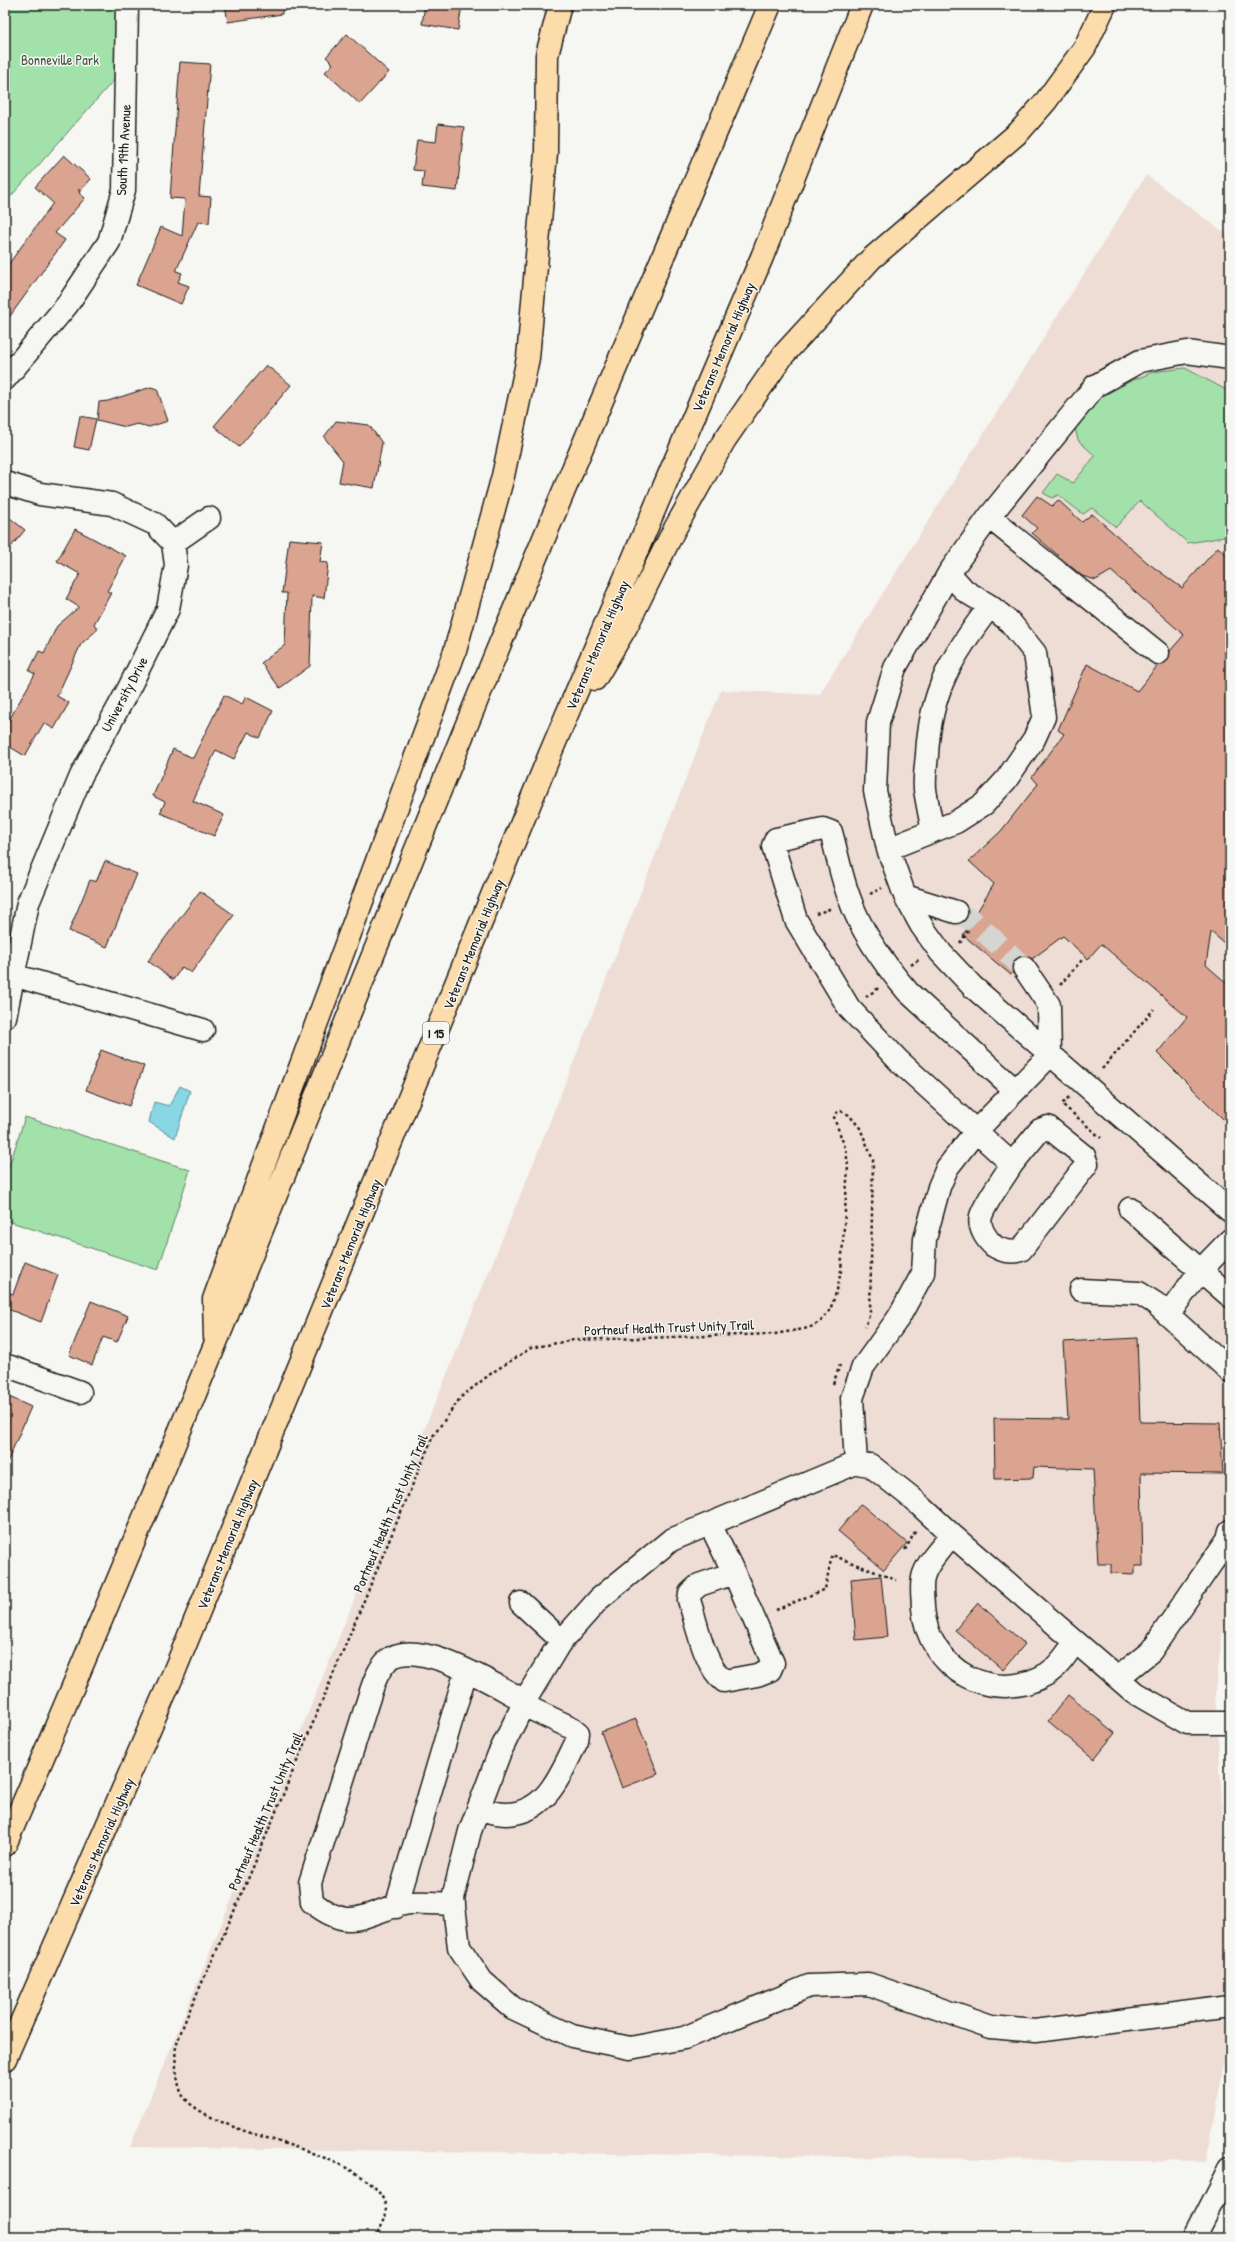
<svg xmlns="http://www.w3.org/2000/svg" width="1235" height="2242" font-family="'Patrick Hand',sans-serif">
<rect width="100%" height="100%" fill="#f6f6f2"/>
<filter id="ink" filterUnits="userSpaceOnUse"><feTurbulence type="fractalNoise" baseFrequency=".025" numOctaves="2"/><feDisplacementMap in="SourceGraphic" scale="8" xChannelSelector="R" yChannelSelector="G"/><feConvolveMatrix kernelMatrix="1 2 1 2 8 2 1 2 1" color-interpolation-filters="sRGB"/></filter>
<g filter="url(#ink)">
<path fill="#eeddd5" d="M1146,175L1230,237V1616L1223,1631L1215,1692L1230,1923V2020L1207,2162L130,2147L531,1169L721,690L819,695Z"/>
<path fill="#a2e2aa" stroke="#5f7f63" d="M5,5H136L137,54L5,203Z
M1185,368L1230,392V536L1188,543L1140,501L1116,527L1092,508L1083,514L1058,495L1052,498L1043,493L1057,474L1073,483L1095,456L1078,440L1074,424L1101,397L1129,382L1153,372Z
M25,1117L190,1170L158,1270L5,1220V1179Z"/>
<path fill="#87d7e4" stroke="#5c8c94" d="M180,1086L190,1091L175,1138L149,1122L154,1102L169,1106Z"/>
<path fill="#daa491" stroke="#1c1c1c" d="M225,5H282V14L228,22Z
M425,5H462L458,30L422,24Z
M347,34L389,72L360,104L325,72L333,64L326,57Z
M180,62L210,64L199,196L211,197L209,223L198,222L176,271L182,273L178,282L189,286L181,304L136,285L161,227L182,236L185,199L170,198Z
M438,124L464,127L457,191L422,187L424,171L413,170L417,140L436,142Z
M64,155L91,179L81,190H78L80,191L79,193L85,198L55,233L65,240L5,323V269L53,203L35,187Z
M266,365L291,385L239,447L214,426Z
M151,387L157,389L168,421L149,427L137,424L126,427L97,420L99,402L108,401Z
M80,416L96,419L89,450L74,447Z
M336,421L369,425L382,443L374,488L339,482L343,461L324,437Z
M1037,496L1052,506L1058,500L1082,522L1092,514L1148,563L1182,588L1218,547L1230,558V948L1211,932L1206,965L1230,986V1126L1157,1053L1187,1017L1101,944L1088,959L1063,936L1032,959L1024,956L1017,958L1013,963V973L1011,975L963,935L994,884L969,861L1001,831L1038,784L1032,777L1064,734L1058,730L1087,664L1137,691L1158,665L1167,661L1170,651L1184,635L1111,571L1096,580L1082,576L1032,533L1037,528L1022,515Z
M5,514L25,530L5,554Z
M75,529L126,556L107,591L111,593L94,624L98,629L81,644L57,696L69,703L54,729L44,723L25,756L5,744V727L35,674L29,671L39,651L44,653L57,626L79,607L66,599L80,574L57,561Z
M289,539L323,542L320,562L328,563L324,598L312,596L310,666L280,688L261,663L285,645L287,593H282Z
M224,695L242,704L246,697L273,711L260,738L248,732L234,759L216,750L193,801L224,815L214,836L160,813L165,802L153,796L173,749L193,758Z
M105,861L137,874L107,947L69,931L90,880L96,882Z
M200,891L234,915L191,973L182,967L173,980L148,961Z
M101,1050L144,1066L129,1106L86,1090Z
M25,1262L58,1275L41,1322L5,1308V1291L13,1294Z
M91,1301L128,1316L117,1342L103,1337L92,1365L69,1355Z
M1137,1338L1140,1422L1220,1423L1223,1474L1141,1473L1143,1566H1135V1574L1111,1573V1564H1098L1093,1469L1034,1467L1033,1478L995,1479L994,1418L1068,1419L1063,1342Z
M5,1395L31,1407L5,1467Z
M861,1504L907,1543L884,1570L838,1531Z
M881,1576L887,1637L856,1640L851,1579Z
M978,1603L1025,1644L1003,1670L955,1630Z
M1068,1695L1115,1733L1094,1759L1048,1721Z
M636,1719L658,1774L622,1788L601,1732Z"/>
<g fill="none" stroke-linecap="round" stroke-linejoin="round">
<path stroke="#d5d5d2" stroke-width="22" stroke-dasharray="22 11" stroke-linecap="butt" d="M956,912L973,921L1024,968"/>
<defs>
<path id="minor" d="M1230,358L1187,352L1140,361L1095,386L989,517L949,573L895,668L878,722L875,791L888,849L905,896L921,925L941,953L973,987L1230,1211
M5,379L67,305L109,242L124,190L127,5
M5,483L40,494L112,504L155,524L173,543L176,565L168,609L128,690L81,776L28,903L5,1017
M989,517L1158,653
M173,543L209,518
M933,831C930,817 927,803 925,789C924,778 926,766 927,755C930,691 952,656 990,606
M888,849L956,822L984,804L1006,780L1034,739L1044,717L1035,653L1010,622L990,606L965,591L949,573
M905,896L956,912
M13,975L203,1030
M1012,1164C1003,1179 986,1201 981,1216C978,1227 986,1239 994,1246C1002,1251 1012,1253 1021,1250L1087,1164L1084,1156L1048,1127L1040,1130L1012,1164L899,1061L849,1008L796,920L773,846L776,839L823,829L831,832C837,853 841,876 849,897C861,932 884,964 908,992L1015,1090
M1130,1209L1230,1296
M1081,1290L1139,1293L1155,1303L1230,1371
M1168,1315L1200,1271L1230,1240
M5,1365L80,1392
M856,1463L852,1398L863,1367L899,1317L923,1273L925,1239L939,1187L947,1168L976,1131L1050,1055L1049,1005L1024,968
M710,1524L734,1573
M952,1535C942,1547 929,1560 924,1574C920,1585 923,1597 923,1608C928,1670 993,1706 1047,1674C1060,1666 1067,1653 1075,1642
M734,1573L773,1663L770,1670L757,1675L724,1681C704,1666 697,1624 689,1600L690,1593L699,1585Z
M521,1603L561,1640
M1118,1678L1151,1651L1228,1539L1230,1531
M1230,1723H1187L1135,1693L952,1535L912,1498L870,1465L856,1463L671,1540L599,1599L559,1644L527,1697L499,1754L470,1831L453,1898L459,1947L482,1981L513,2008L572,2036L630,2048L684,2038L809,1986L868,1984L991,2027L1035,2031L1230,2006
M478,1809C487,1811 497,1814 506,1814C548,1813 561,1772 577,1741L578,1733L572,1728L523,1705
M454,1904C438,1904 420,1901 404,1904C363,1913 352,1934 312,1902L310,1883L370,1694C374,1682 378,1670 387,1661C415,1634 496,1686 525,1701
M396,1907L466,1671
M1195,2237L1230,2169"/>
<path id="highway" d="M595,679L626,627L673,532L724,441L784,354L871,259L1019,132L1046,101L1085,47L1105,5
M215,1337L214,1299L455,651L503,476L528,358L546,153L547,55L560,5
M5,1845C177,1450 333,1049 497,651C586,435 679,220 770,5
M5,2059L172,1677L550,754L762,257L862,5"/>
</defs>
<use href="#minor" stroke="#1c1c1c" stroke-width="25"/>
<use href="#highway" stroke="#1c1c1c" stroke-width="25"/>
<path stroke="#1c1c1c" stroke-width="2.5" stroke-dasharray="3 3" stroke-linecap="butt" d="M870,894L882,888
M816,914L832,908
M960,943L968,931
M911,965L920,959
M1060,985L1082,960
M866,997L880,987
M1102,1069L1154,1009
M1069,1097L1062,1104L1101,1138
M833,1384L840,1365
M905,1550L916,1530
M776,1610L825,1589L832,1555L896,1580
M373,2237C431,2177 277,2143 242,2130C225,2124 193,2111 183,2096C177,2087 174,2057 176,2047C183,2023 194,2001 204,1978C221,1941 238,1903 254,1865C313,1722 373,1579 433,1436L461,1397L493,1372L531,1348L573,1340L775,1334L809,1328L821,1321L830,1310L837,1290L841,1271L848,1166L846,1150L834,1118L836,1113L841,1111L849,1115L860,1128L873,1160L870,1313L865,1327"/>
<use href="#minor" stroke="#f6f6f2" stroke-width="22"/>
<use href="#highway" stroke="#fddcac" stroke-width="22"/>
</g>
</g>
<g text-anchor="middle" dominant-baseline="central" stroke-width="3" stroke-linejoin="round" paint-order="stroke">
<rect fill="#f6f6f2" stroke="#5d5d5c" stroke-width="1" x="423" y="1022" width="26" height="22" rx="3"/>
<g font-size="13" font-weight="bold" fill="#1c1c1c">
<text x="436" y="1033">I 15</text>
</g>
<g font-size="14" fill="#445747" stroke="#f6f6f2">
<text x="60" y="59">Bonneville Park</text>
</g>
<g font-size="14" fill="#1c1c1c" stroke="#f6f6f2">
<text transform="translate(123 150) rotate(-87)">South 19th Avenue</text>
<text transform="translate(723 347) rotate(-67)">Veterans Memorial Highway</text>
<text transform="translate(597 645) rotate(-67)">Veterans Memorial Highway</text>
<text transform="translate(124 694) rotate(-62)">University Drive</text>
<text transform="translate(473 944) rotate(-68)">Veterans Memorial Highway</text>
<text transform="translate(350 1244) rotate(-68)">Veterans Memorial Highway</text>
<text transform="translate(669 1327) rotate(-2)">Portneuf Health Trust Unity Trail</text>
<text transform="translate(390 1513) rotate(-67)">Portneuf Health Trust Unity Trail</text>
<text transform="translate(227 1544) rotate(-68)">Veterans Memorial Highway</text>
<text transform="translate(265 1811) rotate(-67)">Portneuf Health Trust Unity Trail</text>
<text transform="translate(101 1842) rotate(-66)">Veterans Memorial Highway</text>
</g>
</g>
<rect width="1235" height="2242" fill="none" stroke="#f6f6f2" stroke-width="20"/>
<rect x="10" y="10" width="1215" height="2222" fill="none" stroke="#1c1c1c" stroke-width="1.5" filter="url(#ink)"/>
</svg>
